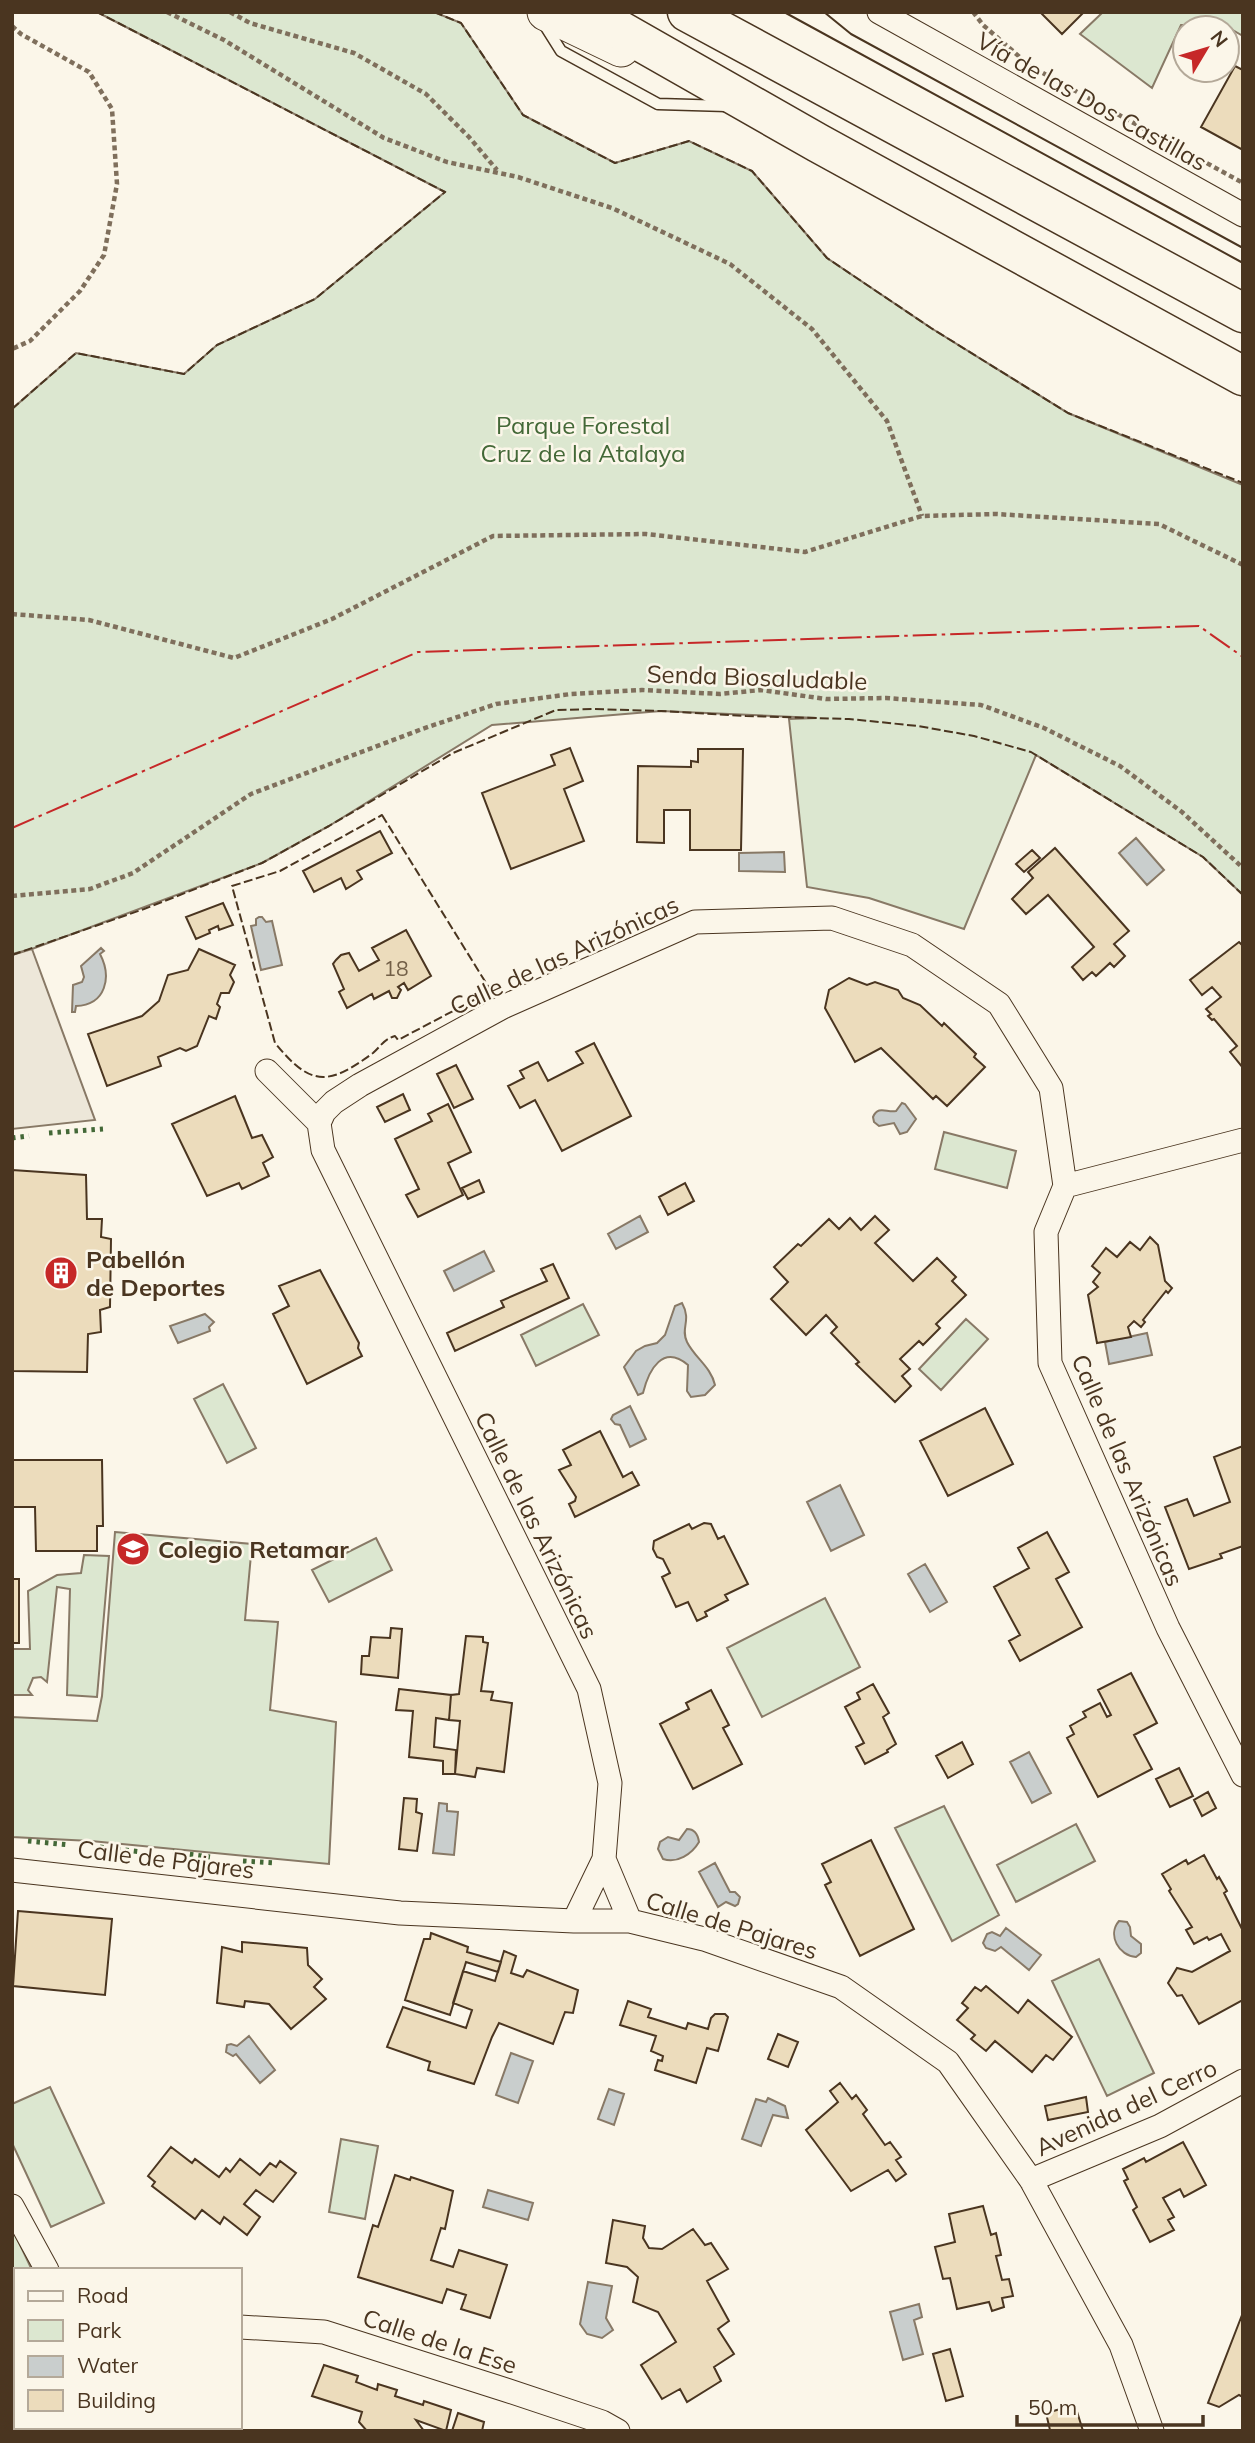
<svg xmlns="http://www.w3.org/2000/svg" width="1255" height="2443" font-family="Mulish,sans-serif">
<rect width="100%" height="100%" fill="#fbf6e9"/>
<path fill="#dce7d0" stroke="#887966" stroke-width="2" d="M97,12H434L461,23L523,115L615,163L689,141L752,171L827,258L931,328L1068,413L1243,485V895L1203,857L1036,755L964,929L869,898L807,887L789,719L817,718L661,711L492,725L329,826L262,863L32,949L12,954V409L76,353L184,374L217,345L315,299L445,192Z
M1103,12H1243V36L1224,25H1181L1152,88L1080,34Z
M944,1132L1016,1151L1007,1188L935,1169Z
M583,1304L599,1335L536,1366L521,1335Z
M966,1319L988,1339L941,1390L919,1369Z
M223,1384L256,1448L227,1463L194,1399Z
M115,1532L252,1544L245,1620L278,1622L270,1710L336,1722L329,1864L91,1841L12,1837V1717L97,1721L102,1696Z
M376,1538L392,1570L329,1602L312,1570Z
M84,1555L109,1556L97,1697L67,1695L70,1589L57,1587L47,1682L41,1677L33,1678L28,1690L32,1695H12V1649H30L28,1591L57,1575L81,1573Z
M825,1598L860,1667L762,1717L727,1648Z
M944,1806L999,1915L952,1941L895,1828Z
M1076,1824L1095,1861L1016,1902L997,1865Z
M1099,1959L1154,2073L1107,2096L1052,1981Z
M50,2087L104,2203L51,2227L12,2143V2104Z
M341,2139L378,2146L365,2219L329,2212Z
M12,2228L32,2270H16V2390L12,2386Z
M46,2427H157L160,2431H48Z"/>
<path fill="#ede7d9" stroke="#887966" stroke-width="2" d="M32,949L95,1120L12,1129V955Z"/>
<path fill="#c9cecd" stroke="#887966" stroke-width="2" d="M1136,838L1164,870L1147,885L1119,853Z
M784,852L785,872L739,871V853Z
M259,917H262L266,922L272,921L282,965L261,970L251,926L256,925V919Z
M101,948L104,951L100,954C112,977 106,1005 76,1006L75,1012H72L73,985L82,982L84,977L81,966Z
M902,1103L905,1104L916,1119L907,1132L900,1134L894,1123L879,1126L874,1122L873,1117C878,1105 887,1113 896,1111Z
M640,1216L648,1232L616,1249L608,1234Z
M484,1251L494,1271L454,1291L444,1271Z
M682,1303C692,1321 680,1328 687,1342C695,1358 711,1367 715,1385L705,1395L691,1397L687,1391L688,1365C663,1344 649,1369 643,1393L638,1395L624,1367L636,1351L645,1346L657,1343L665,1335L675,1306Z
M205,1314L214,1322L209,1327L210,1331L178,1343L170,1326Z
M1147,1333L1152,1355L1109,1364L1105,1342Z
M630,1406L646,1439L630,1447L620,1425L615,1424L611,1419L613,1415Z
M840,1485L864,1535L831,1551L807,1502Z
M925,1564L947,1602L930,1612L908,1574Z
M1029,1752L1051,1793L1032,1803L1010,1762Z
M439,1803L447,1804V1811L458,1812L454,1855L433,1853Z
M687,1829C695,1829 698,1835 699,1842C692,1854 677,1864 663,1859L658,1849L660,1842L668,1837L679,1840Z
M715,1863L730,1892H735L740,1897L738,1904L735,1906L726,1902L718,1907L699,1872Z
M1119,1921L1127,1922L1130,1927L1131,1936L1141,1944V1953L1136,1957C1119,1956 1107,1935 1119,1921Z
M1006,1928L1041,1955L1029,1970L1001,1947L995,1951L986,1948L983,1943L987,1934L992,1932L1000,1936Z
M249,2036L275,2070L260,2083L236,2054L233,2056L226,2052L227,2045L231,2044L237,2046Z
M511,2053L533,2061L518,2103L496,2095Z
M609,2089L624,2094L614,2125L598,2119Z
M768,2098L785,2106L788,2118L773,2115L761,2146L742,2139L756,2099L766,2102Z
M488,2190L533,2203L528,2220L483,2207Z
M588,2282L612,2286L606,2318L613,2330L602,2338L587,2334L580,2324Z
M919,2304L922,2317L914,2320L923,2354L903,2360L890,2312Z"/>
<path fill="#ecdcbc" stroke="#4a3520" stroke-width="2" d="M1040,12H1084L1062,34Z
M1235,66L1243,70V150L1201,127Z
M570,748L583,781L564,789L584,841L511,869L482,793L555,765L551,755Z
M698,749H743L741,850H690V810H664V843L637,842L638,766L691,767V761L698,762Z
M380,831L392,853L357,871L362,879L346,889L341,878L314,892L303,871Z
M1055,848L1129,931L1114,944L1125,956L1114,967L1110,963L1096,976L1092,972L1083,980L1072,967L1094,947L1048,895L1026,914L1012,899L1033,878L1028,872Z
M1032,850L1040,858L1024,872L1016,864Z
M223,903L233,925L219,930L218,926L209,930L210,933L196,939L186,917Z
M406,930L431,976L408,990L404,983L398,987L401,990L397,998H392L389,991L374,999L372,994L347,1008L339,992L344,989L333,964L336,960L341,955L349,953L359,971L379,960L372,948Z
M1239,942L1243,946V1068L1230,1052L1237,1046L1214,1019L1212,1020L1208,1016L1211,1014L1206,1009L1221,997L1212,987L1202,995L1190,980Z
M199,949L235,965L230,975L234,982L229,993H221L217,1004L220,1007L216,1019L209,1016L197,1046L186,1051L180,1048L158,1057L161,1066L107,1086L88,1034L142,1016L159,1001L168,975L188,970Z
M849,978L867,985L875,982L898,990L903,998L920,1005L942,1026L944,1023L976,1054L974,1057L985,1067L947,1106L936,1096L933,1099L881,1048L855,1062L825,1008L829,990Z
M594,1043L631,1116L562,1151L535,1100L520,1108L508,1086L524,1078L520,1071L538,1062L548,1081L583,1063L576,1052Z
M456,1065L473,1099L454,1108L437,1074Z
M403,1094L410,1110L385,1122L377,1107Z
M235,1096L252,1138L262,1135L273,1157L263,1163L269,1176L242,1189L239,1183L207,1196L172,1124Z
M448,1104L471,1152L448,1163L463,1195L418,1217L406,1195L419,1189L395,1139L432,1121L428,1114Z
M12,1170L86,1175L87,1219H102L101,1237L111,1239L110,1307L100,1310L101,1332L88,1334L87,1372L12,1371Z
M479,1180L484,1192L468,1199L462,1188Z
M685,1183L694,1201L668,1215L659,1197Z
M875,1216L889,1230L875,1243L913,1281L937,1258L956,1277L952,1281L966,1295L936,1324L940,1328L923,1345L919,1341L900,1359L910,1369L902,1376L911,1386L895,1402L856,1364L859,1362L831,1333L837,1327L826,1315L806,1335L771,1299L788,1282L774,1267L798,1244L801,1246L829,1219L839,1229L850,1218L861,1230Z
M1150,1237L1158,1245L1165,1281L1172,1288L1168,1293L1166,1291L1143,1320L1145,1322L1141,1327L1134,1321L1128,1327L1131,1337L1097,1343L1088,1295L1098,1287L1093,1282L1100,1273L1092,1266L1106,1248L1117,1257L1130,1242L1140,1250Z
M553,1264L569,1298L455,1351L447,1333L504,1307L501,1301L547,1281L541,1269Z
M320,1270L359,1343L358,1348L362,1356L307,1384L273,1314L289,1306L279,1286Z
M985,1408L1013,1464L948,1496L920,1441Z
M600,1431L623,1477L632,1472L639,1485L575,1517L569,1504L575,1501L576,1497L559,1470L571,1465L563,1450Z
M1243,1446V1546L1220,1554L1222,1558L1189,1569L1165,1507L1187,1499L1194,1516L1230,1502L1214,1457Z
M12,1460H102L103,1526H97V1551H36L35,1507H12Z
M704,1523L711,1524L718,1539L724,1536L748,1584L725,1595L728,1600L705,1612L707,1616L697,1621L688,1602L676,1607L662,1577L670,1573L663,1559L657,1557L653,1549L654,1541L689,1524L692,1529Z
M1047,1532L1069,1572L1056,1579L1082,1627L1020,1661L1009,1641L1020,1635L994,1587L1029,1568L1018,1548Z
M12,1579H19V1643H12Z
M391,1628L402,1629L398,1678L361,1674L362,1656H369L371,1637L390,1638Z
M466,1636L483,1637V1642L488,1643L481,1691L493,1692L491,1700L512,1703L504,1772L477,1768L475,1777L455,1774L460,1721L449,1720L451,1695L459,1694Z
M1131,1673L1157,1723L1134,1735L1152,1769L1098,1797L1067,1738L1074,1734L1070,1726L1086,1717L1083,1712L1100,1703L1107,1717L1111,1715L1098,1690Z
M873,1684L889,1713L883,1717L896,1744L887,1750L888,1752L865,1764L856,1747L864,1743L845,1707L860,1699L857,1693Z
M399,1689L451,1695L449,1720L436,1718L434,1747L456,1750L455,1774H443V1761L409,1757L413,1711L396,1710Z
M711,1690L729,1725L723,1728L742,1764L693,1789L660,1724L689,1709L686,1703Z
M962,1742L973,1764L948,1778L936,1756Z
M1179,1768L1193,1796L1170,1807L1156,1779Z
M1208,1792L1216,1808L1202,1816L1194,1800Z
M404,1798L417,1799L416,1812L422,1814L417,1851L399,1849Z
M871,1840L914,1929L860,1956L825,1885L831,1882L822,1864Z
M1204,1855L1217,1879L1219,1877L1227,1891L1224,1893L1243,1931V2000L1199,2024L1182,1995L1177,1996L1168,1983L1177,1968L1192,1972L1230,1951L1221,1934L1209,1940L1207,1937L1194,1944L1186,1930L1192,1927L1169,1891L1171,1889L1162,1874L1186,1860L1188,1864Z
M18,1911L112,1919L105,1995L13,1986Z
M431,1933L468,1947L467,1952L501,1962L498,1972L466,1962L450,2015L405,2000L424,1939H430Z
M242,1942L307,1948L308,1965L322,1979L314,1987L326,1999L291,2029L269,2004L245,2001L244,2007L217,2003L222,1947L242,1952Z
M504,1951L516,1956L511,1973L523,1977L527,1970L578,1990L573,2013L565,2012L553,2044L499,2023L492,2037L474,2084L428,2070L430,2062L387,2047L403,2007L466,2028L472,2010L453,2003L463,1971L495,1981Z
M986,1986L1018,2013L1028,2000L1072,2037L1053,2060L1046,2055L1032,2072L995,2041L986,2051L971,2039L975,2035L957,2020L968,2008L962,2003L975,1987L981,1991Z
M628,2001L651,2009L648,2017L686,2029L688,2023L708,2029L711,2018L715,2014H725L728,2017L718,2051L707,2048L696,2083L655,2070L658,2060L662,2061L663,2056L651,2051L656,2036L620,2025Z
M778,2034L798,2042L788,2067L768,2059Z
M840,2083L852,2099L856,2095L867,2110L863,2114L885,2145L890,2142L901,2157L896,2160L906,2174L896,2181L888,2170L851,2191L806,2130L838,2102L830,2091Z
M1086,2097L1088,2112L1048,2120L1045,2106Z
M1183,2142L1206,2185L1184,2197L1180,2189L1163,2198L1174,2217L1168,2220L1174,2230L1150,2242L1133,2210L1137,2207L1124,2181L1128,2179L1123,2169L1144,2158L1146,2162Z
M171,2147L192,2163L195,2159L219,2177L226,2168L230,2172L240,2159L260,2175L270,2163L276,2167L280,2161L296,2173L273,2202L256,2190L244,2204L260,2217L247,2235L224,2217L220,2224L202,2210L195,2219L152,2186L155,2182L148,2176Z
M395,2175L410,2180L411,2177L453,2191L445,2229L441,2228L431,2260L453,2267L459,2250L507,2265L490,2318L461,2309L466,2295L447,2289L442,2303L358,2277L373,2225L378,2227Z
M983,2206L991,2235L996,2233L1001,2255L996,2256L1002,2280L1009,2279L1013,2296L1002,2298L1004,2307L992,2311L989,2302L957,2309L950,2278L943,2279L935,2247L955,2242L949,2214Z
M613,2220L645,2226L643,2238L649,2248L662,2249L693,2229L705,2245L711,2243L728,2269L707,2281L729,2321L718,2329L734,2354L714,2367L721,2381L687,2402L680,2389L662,2399L641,2365L676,2342L658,2312L633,2302L638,2277L627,2267L606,2263Z
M1242,2315L1243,2397L1239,2395L1219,2407L1208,2403Z
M950,2349L963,2396L946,2401L933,2354Z
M324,2365L358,2376L356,2382L377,2390L378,2384L397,2390L395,2396L423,2405L424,2401L451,2410L446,2431L416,2420L424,2431H367L359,2422L362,2412L312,2396Z
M1075,2405L1083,2431H1047L1050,2430L1046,2413Z
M458,2413L484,2422L482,2431H452Z"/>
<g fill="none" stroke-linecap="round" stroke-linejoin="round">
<defs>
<path id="service" d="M544,24L561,51L658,104L727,106"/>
<path id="minor" d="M879,12L1243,215
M267,1071L319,1123
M1065,1186L1243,1140
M604,1859L630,1921
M12,1870L400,1913L574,1921H630L704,1939L841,1987L948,2062L1031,2180L1121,2345L1152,2431
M574,1921L604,1859L610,1783L589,1689L323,1150L319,1123L324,1112L334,1102L360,1085L503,1007L695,922L832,918L912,945L999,1004L1051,1088L1065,1186L1046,1232L1050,1363L1168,1628L1243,1775
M1031,2180L1160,2126L1243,2081
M12,2206L47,2270
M12,2285L16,2282
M240,2327L324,2332L506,2390L602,2422L618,2431
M182,2427L185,2431"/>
<path id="trunk" d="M546,12L621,48"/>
<path id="motorway" d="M588,12L818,143L1243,376
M687,12L1243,313"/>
</defs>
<use href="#service" stroke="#4a3520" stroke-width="13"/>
<use href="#minor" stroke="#4a3520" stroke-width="25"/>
<use href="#trunk" stroke="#4a3520" stroke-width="39"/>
<use href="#motorway" stroke="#4a3520" stroke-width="41"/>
<path stroke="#7f6f5c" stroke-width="4.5" stroke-dasharray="5 3.5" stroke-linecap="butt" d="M167,12L224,40L384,138L447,162L518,177L612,208L730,264L812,329L887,421L922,516
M230,12L250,23L354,53L426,94L469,137L497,170
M973,12L983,25L1030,66L1243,183
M12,26L21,34L89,72L112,109L117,184L104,255L80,291L30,341L12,349
M12,614L89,620L234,658L332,619L493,536L646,534L805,552L922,516L996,514L1159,524L1243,565
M12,896L90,889L133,873L251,794L422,729L496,704L571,694L642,690L720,694L761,690L826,699L886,698L981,705L1044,728L1120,766L1182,812L1243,868"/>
<use href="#service" stroke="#fbf6e9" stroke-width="10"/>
<use href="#minor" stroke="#fbf6e9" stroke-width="23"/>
<use href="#trunk" stroke="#fbf6e9" stroke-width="37"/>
<use href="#motorway" stroke="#fbf6e9" stroke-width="38"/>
<path stroke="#4a3520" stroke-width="2" d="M784,12L1243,263
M824,12L851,34L1243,248"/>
<path stroke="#436837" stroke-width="5" stroke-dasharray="3.5 5" stroke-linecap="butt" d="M49,1133L103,1129
M12,1138L29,1136
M28,1841L70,1845
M100,1847L142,1852
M173,1852L210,1857
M243,1861L275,1863"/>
<path stroke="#4a3520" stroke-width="2" stroke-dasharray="9 3.5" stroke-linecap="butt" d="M434,12L461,23L523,115L615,163L689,141L752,171L827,258L931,328L1068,413L1243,483
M12,409L76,353L184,374L217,345L315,299L445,192L97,12
M382,815L491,991L398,1040L395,1036C384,1039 381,1046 373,1053C328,1086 311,1087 275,1043L232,886L280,871Z
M12,955L144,909L262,863L329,826L453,753L556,710L594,709L661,711L746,716L849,719L918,726L974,736L1031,752L1203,857L1243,895"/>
<path stroke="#c62828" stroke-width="2" stroke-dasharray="24 5 3.5 5" stroke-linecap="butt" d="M12,828L418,652L1199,626L1243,657"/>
</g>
<defs>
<symbol id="building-disc" viewBox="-11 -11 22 22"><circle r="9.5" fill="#c62828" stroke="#fbf6e9"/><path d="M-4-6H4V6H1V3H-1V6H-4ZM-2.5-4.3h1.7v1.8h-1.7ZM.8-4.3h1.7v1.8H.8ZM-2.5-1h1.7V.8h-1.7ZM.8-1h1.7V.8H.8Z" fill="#fff"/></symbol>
<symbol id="school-disc" viewBox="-11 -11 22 22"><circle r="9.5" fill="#c62828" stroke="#fbf6e9"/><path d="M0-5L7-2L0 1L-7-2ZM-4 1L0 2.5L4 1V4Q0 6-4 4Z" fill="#fff"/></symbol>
</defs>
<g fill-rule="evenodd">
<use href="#building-disc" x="42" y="1254" width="38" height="38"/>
<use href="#school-disc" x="114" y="1530" width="38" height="38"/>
</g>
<g text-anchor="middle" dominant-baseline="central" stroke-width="5" stroke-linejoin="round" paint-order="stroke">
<g font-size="21" fill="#725f47">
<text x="396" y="968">18</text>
</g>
<g font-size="24" fill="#4a3520" stroke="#fbf6e9">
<text transform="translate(1092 101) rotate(29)">Vía de las Dos Castillas</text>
<text transform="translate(757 677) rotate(2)">Senda Biosaludable</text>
<text transform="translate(564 955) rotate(-25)">Calle de las Arizónicas</text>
<text transform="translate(1128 1470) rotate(67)">Calle de las Arizónicas</text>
<text transform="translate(537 1525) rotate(64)">Calle de las Arizónicas</text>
<text transform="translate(166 1859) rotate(7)">Calle de Pajares</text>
<text transform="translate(732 1925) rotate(17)">Calle de Pajares</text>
<text transform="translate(1126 2107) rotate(-25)">Avenida del Cerro</text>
<text transform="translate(440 2341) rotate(18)">Calle de la Ese</text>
</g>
<g font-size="24" fill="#436837" stroke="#fbf6e9">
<text x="583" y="425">Parque Forestal<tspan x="583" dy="28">Cruz de la Atalaya</tspan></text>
</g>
<g font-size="24" font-weight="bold" fill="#4a3520" stroke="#fbf6e9" text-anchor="start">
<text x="86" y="1259">Pabellón<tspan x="86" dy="28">de Deportes</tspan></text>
<text x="158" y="1549">Colegio Retamar</text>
</g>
</g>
<rect width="1255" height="2443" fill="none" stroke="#4a3520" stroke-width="28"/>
<rect x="14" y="2268" width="228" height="161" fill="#fbf6e9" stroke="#b4a999" stroke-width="2"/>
<rect x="28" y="2291" width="35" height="10" fill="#fbf6e9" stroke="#b4a999" stroke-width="2"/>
<text x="77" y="2303" font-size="21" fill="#4a3520">Road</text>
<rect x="28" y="2320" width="35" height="21" fill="#dce7d0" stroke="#b4a999" stroke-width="2"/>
<text x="77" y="2338" font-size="21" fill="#4a3520">Park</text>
<rect x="28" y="2356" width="35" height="21" fill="#c9cecd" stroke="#b4a999" stroke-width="2"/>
<text x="77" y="2373" font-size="21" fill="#4a3520">Water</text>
<rect x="28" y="2390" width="35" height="21" fill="#ecdcbc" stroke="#b4a999" stroke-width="2"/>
<text x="77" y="2408" font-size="21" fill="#4a3520">Building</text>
<g transform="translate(1206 49) rotate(52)"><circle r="33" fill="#fbf6e9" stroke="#b4a999" stroke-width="2"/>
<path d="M0-5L12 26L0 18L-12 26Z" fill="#c62828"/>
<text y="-10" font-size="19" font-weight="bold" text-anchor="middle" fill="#4a3520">N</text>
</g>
<path d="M1017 2415v10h186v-10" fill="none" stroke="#4a3520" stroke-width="3.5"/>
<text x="1028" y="2415" font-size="21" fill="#4a3520" stroke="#fbf6e9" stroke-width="5" paint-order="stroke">50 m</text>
</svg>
